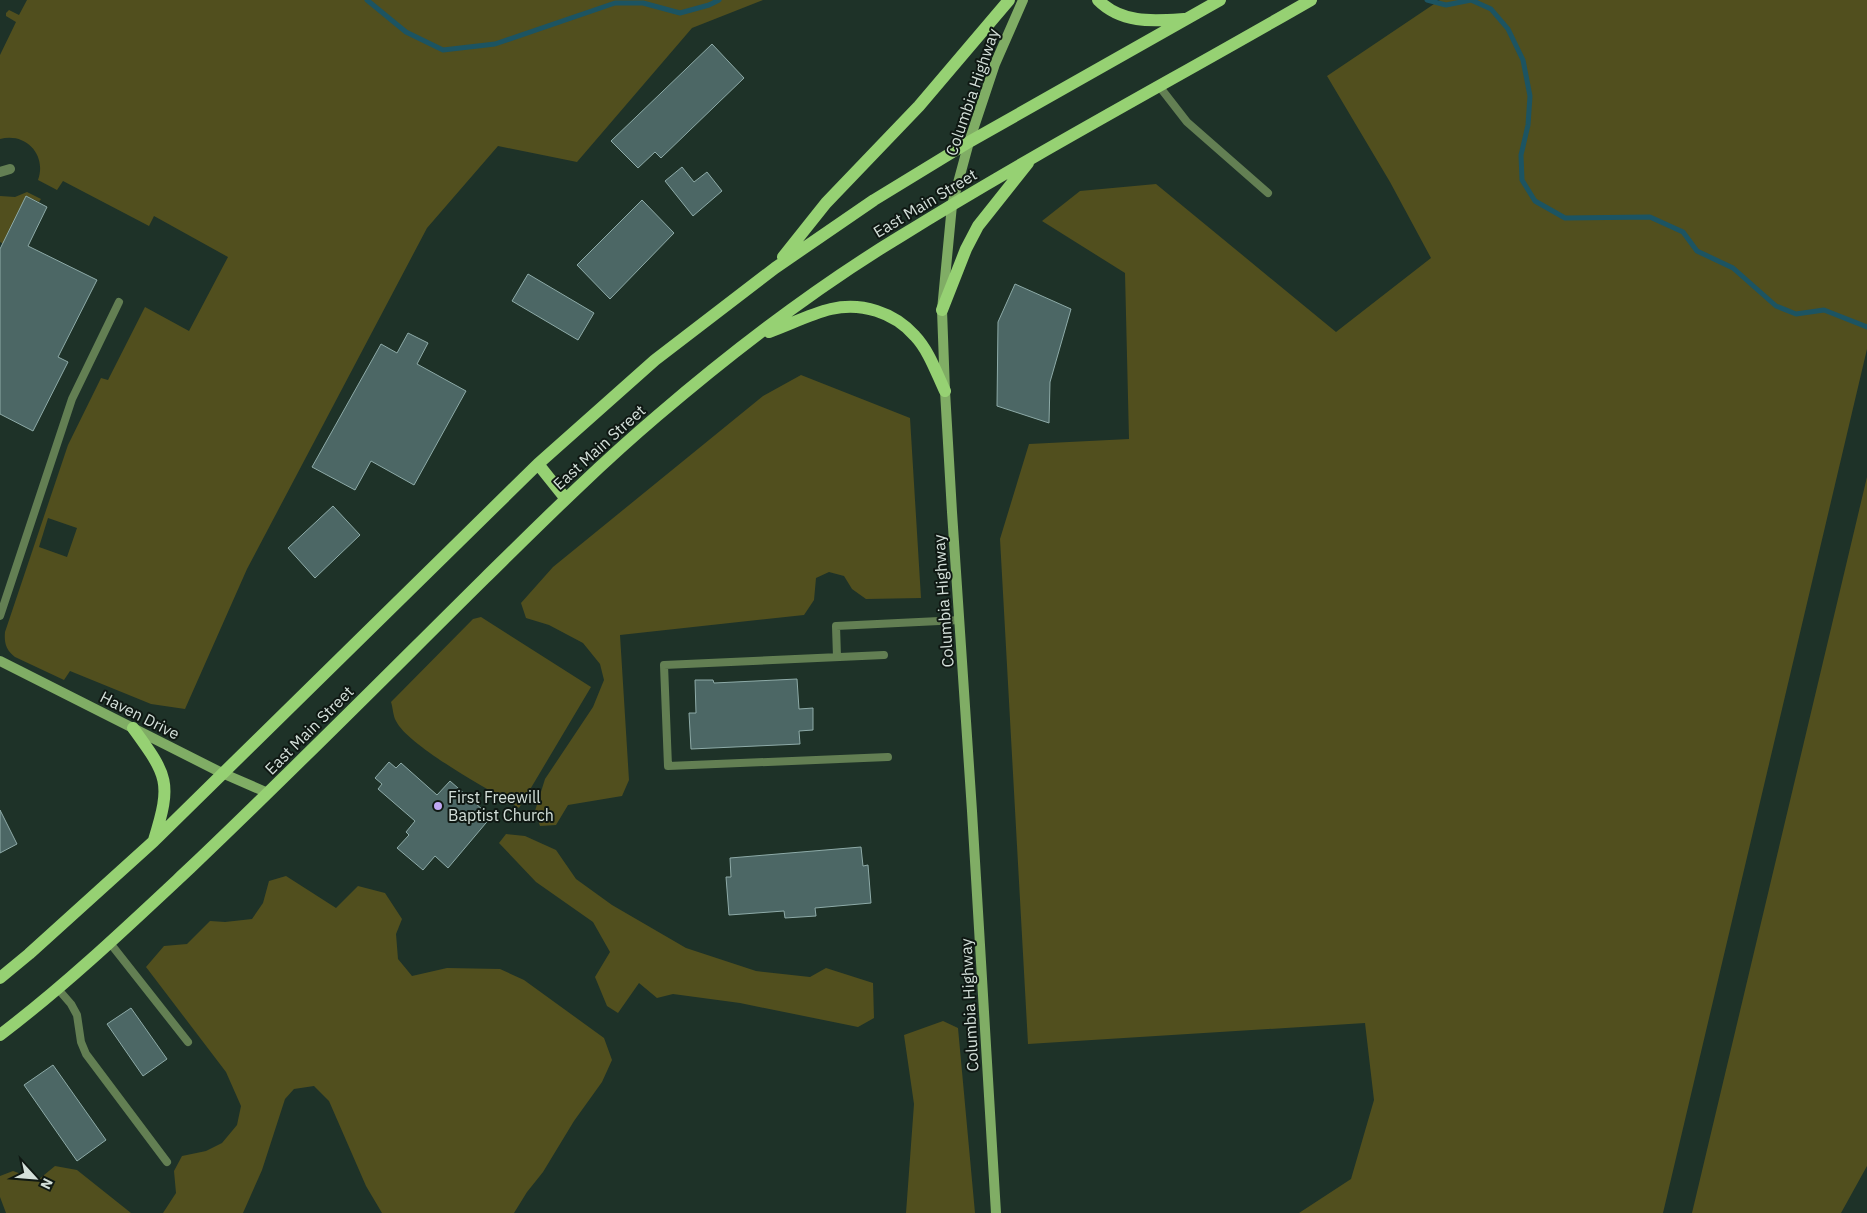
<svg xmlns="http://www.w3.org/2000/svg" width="1867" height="1213" font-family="'IBM Plex Sans',sans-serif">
<rect width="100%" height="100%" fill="#1e3228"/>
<path fill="#514f1e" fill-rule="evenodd" d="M27,0H763L692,28L577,162L498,146L427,228L247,569L185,709L151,704L70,671L64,680L15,657C6,650 4,643 5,632L68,445L101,378L108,380L145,307L189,331L228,257L154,216L149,226L63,181L57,190L38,180C47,155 26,132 0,139V55L16,22L6,16V13L9,10L19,15ZM48,518L77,528L67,557L39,547Z
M1440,0H1867V349L1663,1213H1299L1351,1179L1374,1100L1365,1023L1028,1044L1000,539L1029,444L1129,439L1125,273L1042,221L1080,191L1156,184L1336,332L1431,258L1390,182L1327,76Z
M27,192L41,199L39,202L26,196L24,254L0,242V196L15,197Z
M801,375L910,418L921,598L866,599L852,589L844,576L829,572L816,578L814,600L804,615L620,635L629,780L622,796L568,805L556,825L540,826L535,811L545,779L593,707L604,680L600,664L583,643L549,625L526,618L521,603L553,567L763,396Z
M1867,477V1166L1841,1213H1692Z
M481,617L591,687L519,808C492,791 409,747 396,721C393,716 393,708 391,702L473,619Z
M506,834L525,836L556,850L576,879L612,905L686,948L756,971L810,977L826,968L873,983L874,1018L858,1027L740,1003L673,994L657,998L639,983L618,1013L607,1006L595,977L610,952L593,922L536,882L499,843Z
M286,876L336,908L358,886L385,893L402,919L396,934L398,959L412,976L447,968L500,969L524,980L604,1038L612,1060L602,1082L574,1121L543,1172L527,1192L514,1213H382L366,1186L329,1101L314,1086L294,1089L285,1099L262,1170L243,1213H163L176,1193L174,1171L182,1156L206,1151L222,1143L237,1125L241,1106L226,1072L146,967L164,946L187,944L210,921L225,922L252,919L263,903L269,881Z
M943,1021L958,1028L975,1213H906L914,1104L904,1035Z
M55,1166L77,1170L131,1213H6L0,1197V1176L13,1171L38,1180Z"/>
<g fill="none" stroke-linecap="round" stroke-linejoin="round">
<path stroke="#1c5462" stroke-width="5" d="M367,0L406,32L443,50L495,44L615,3H643L680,13L709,5L719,0
M1427,0L1446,5L1471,0L1491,9L1508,29L1523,60L1530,96L1528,125L1521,155L1522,180L1535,201L1565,218L1650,217L1683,232L1697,251L1733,268L1776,306L1796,314L1824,310L1867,327"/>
</g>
<path fill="#4c6765" stroke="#8eaba8" d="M712,44L744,78L661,158L655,152L638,168L611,141Z
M682,167L694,182L707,172L722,191L693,216L665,181Z
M26,196L47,207L28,246L97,280L58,357L68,362L33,431L0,414V249Z
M642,200L674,233L610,299L577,265Z
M528,274L594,313L578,340L512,301Z
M1015,284L1071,309L1050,382L1049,423L997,406L998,322Z
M408,333L428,343L417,364L466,391L414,485L371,461L355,490L312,467L381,344L397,353Z
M333,506L360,535L315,578L288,548Z
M797,679L799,709L813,708V730L799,731L800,744L691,749L689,713H696L695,680H713L714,683Z
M389,762L396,768L401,763L437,795L450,781L491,817L448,868L435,856L423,870L397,848L409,835L406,832L415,821L378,789L382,784L375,778Z
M0,810L17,844L0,853Z
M861,847L863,866L868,865L871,903L815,908L816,916L785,918L784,911L729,915L726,877H731L730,858Z
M131,1008L167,1059L143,1076L107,1024Z
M53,1065L106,1140L77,1161L24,1085Z"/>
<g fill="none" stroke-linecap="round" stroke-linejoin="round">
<path stroke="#637f53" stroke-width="8" d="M1159,86L1187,122L1268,193
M0,616L72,399L119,302
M884,655L664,665L668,766L888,757
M837,657L836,626L960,620
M110,943L188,1042
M58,989L71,1004L77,1015L81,1042L86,1054L167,1162"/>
<path stroke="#637f53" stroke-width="10" d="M0,172L10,169"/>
<path stroke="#80ad65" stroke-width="10" d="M0,661L222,773L268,793
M996,1213L972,811L952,512L945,391L942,310L952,205L969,142L995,64L1023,0"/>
<path stroke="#96d173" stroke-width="12" d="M1098,0C1122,24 1153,21 1184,19
M783,257L826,203L919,106L1009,0
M942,310L966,249L978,226L1028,163
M769,332C789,325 810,314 831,309C861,302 894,312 915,336C929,351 936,372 945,391
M538,464L566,499
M133,728C168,776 172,782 154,840
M0,978L29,954L154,841L538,464L655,360L775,268L874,200L969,142L1220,0
M0,1035C67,984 128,926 190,868C290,773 387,675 485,578C541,523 597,467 657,416C733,351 815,288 901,236C1035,153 1174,79 1311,0"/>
</g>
<circle fill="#c0a8f3" stroke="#0f1813" stroke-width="2" cx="438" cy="806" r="5"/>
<g text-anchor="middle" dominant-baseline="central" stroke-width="4" stroke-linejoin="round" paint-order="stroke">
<g font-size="16" fill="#d4e0da" stroke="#0f1813">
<text transform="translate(972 92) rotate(-71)">Columbia Highway</text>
<text transform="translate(925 203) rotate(-31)">East Main Street</text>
<text transform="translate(599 447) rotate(-42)">East Main Street</text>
<text transform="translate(943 601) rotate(-94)">Columbia Highway</text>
<text transform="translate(140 715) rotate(27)">Haven Drive</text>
<text transform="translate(309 730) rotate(-45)">East Main Street</text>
<text transform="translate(969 1005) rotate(-93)">Columbia Highway</text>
</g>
<g font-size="16" fill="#d4e0da" stroke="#0f1813" text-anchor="start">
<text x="448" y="797">First Freewill<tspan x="448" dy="18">Baptist Church</tspan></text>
</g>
</g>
<g transform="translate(35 1178) rotate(116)" stroke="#0f1813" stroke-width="4" paint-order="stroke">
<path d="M0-4L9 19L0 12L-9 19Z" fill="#d4e0da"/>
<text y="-8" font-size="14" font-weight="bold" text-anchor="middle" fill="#d4e0da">N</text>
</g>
</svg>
